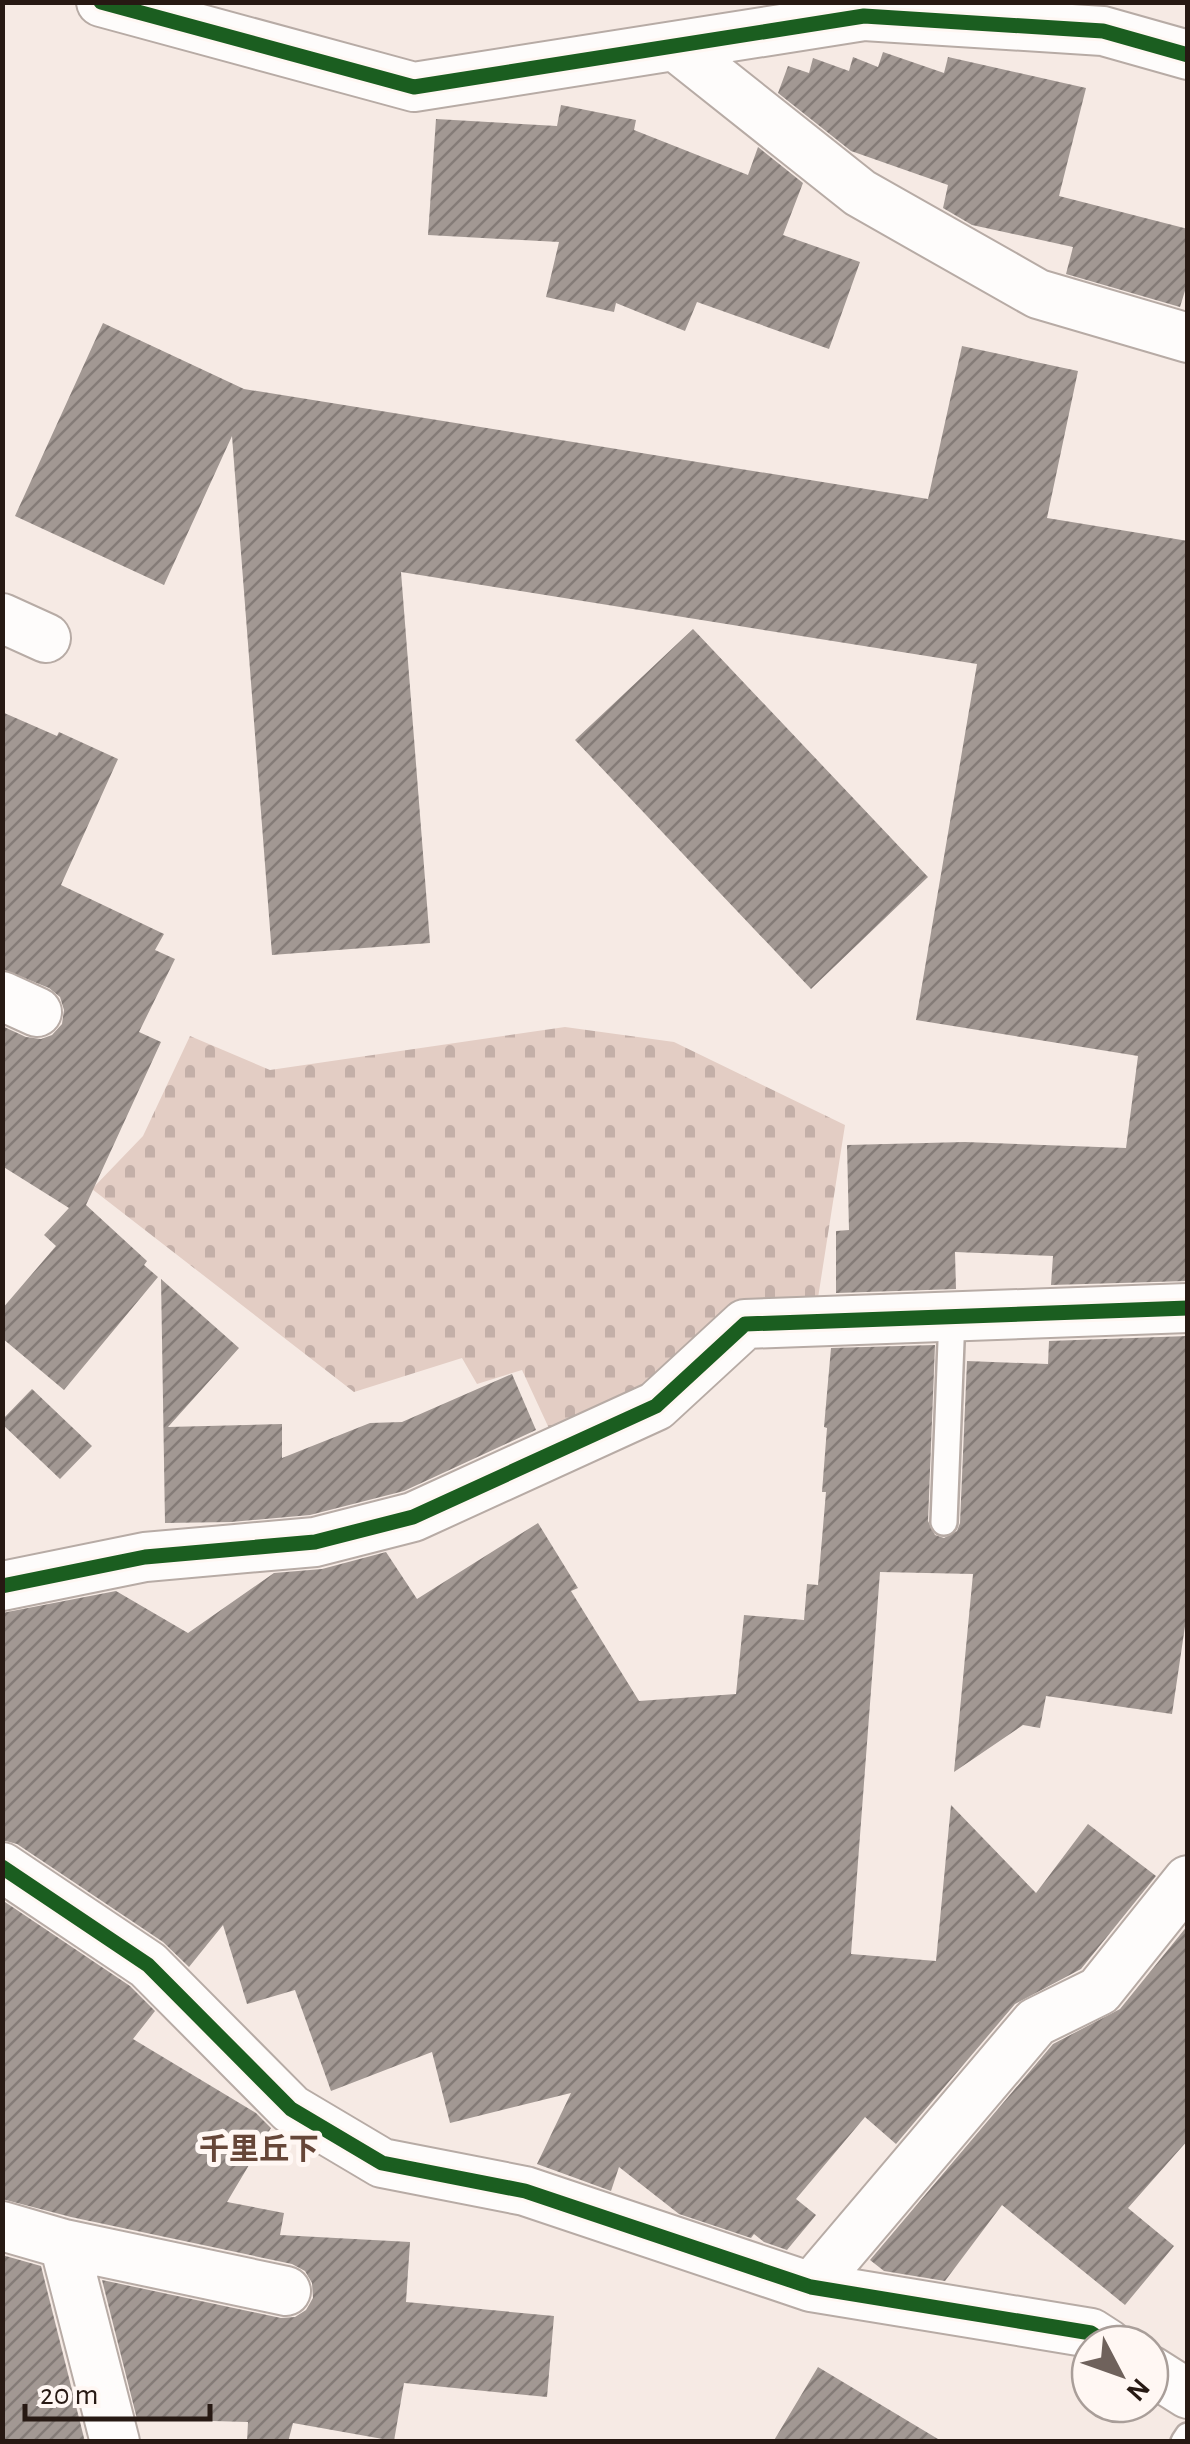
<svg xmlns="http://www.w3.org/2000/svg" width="1190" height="2444" font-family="'Alegreya Sans','Noto Sans JP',sans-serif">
<defs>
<pattern id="cemetery-stones" width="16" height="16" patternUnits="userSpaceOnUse" patternTransform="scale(2.5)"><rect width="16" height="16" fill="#e3cdc4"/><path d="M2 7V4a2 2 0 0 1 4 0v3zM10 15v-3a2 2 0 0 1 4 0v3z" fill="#c3afa8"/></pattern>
<pattern id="building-hatch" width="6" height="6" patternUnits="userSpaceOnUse" patternTransform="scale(2.5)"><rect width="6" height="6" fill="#a29893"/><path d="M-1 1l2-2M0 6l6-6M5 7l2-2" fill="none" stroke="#847b77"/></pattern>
</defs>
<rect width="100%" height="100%" fill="#f6eae4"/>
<path fill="url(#cemetery-stones)" d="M565,1027L674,1042L845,1125L818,1298L643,1395L553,1437L522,1370L477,1384L462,1358L354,1392L92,1189L143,1136L190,1036L270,1070Z"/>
<path fill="url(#building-hatch)" d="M883,52L944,73L948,57L1086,88L1059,196L1188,229V281L1180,307L1066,274L1073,247L972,225L943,208L948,185L851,151L778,93L788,66L809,73L813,58L849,71L853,57L878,67Z
M561,105L636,120L634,130L748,175L758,147L803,183L783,235L860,262L829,349L697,302L685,331L616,303L614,312L546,297L559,242L428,235L436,119L557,126Z
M103,323L244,389L928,499L962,346L1078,371L1047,518L1188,541V1281L1051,1285L1053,1256L955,1252L956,1289L836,1293V1231L849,1230L847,1145L965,1142L1126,1148L1138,1056L916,1020L977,664L401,572L430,943L272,955L232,436L164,585L15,516Z
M693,629L928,877L811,989L575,740Z
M2,712L57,736L59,732L118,759L61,885L164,934L155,950L175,959L139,1032L161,1042L86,1205L147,1261L144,1265L158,1277L64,1390L2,1338V1309L56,1246L44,1235L69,1208L2,1166V1026L26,1037L41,1039L52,1035L62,1024L64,1010L60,997L49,988L2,969Z
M161,1279L239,1348L168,1427L282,1424V1458L370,1423L402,1422L512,1374L536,1430L404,1491L310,1515L231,1522L165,1523Z
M1188,1336V1606L1172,1714L1046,1696L1040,1728L1023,1725L954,1772L973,1574L880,1572L851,1954L936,1961L951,1805L1036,1893L1088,1824L1156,1876L1081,1969L1015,2004L896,2144L865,2117L796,2199L816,2215L787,2250L764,2242L754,2234L751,2238L679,2214L619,2167L611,2191L537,2164L571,2093L450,2123L432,2052L331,2091L295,1990L247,2004L223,1925L189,1967L163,1942L17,1844L2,1840V1613L116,1591L188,1633L274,1573L322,1569L386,1552L417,1599L538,1523L578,1588L571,1591L639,1701L736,1694L744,1615L804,1620L807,1584L818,1585L826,1492H822L827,1428L824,1427L831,1348L935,1345L928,1521L935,1535L944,1538L957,1531L960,1523L967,1361L1048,1364L1049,1341Z
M32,1389L92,1446L60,1479L2,1424V1420Z
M2,1900L130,1986L155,2011L133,2039L256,2113L271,2128L227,2202L284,2213L280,2235L410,2242L406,2302L554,2316L547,2397L404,2383L394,2441L293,2423L288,2442H247L248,2422L137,2419L102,2280L281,2318L295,2317L306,2310L313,2298L312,2283L305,2271L292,2264L71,2217L2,2199Z
M1188,1925V2140L1128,2208L1174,2246L1125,2305L1002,2205L945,2281L884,2271L870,2260L1053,2044L1120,2009Z
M2,2255L41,2266L85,2442H2Z
M818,2367L943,2442H773Z"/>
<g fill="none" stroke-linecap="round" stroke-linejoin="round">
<defs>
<path id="service" d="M944,1522L952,1316
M1184,2442L1188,2436"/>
<path id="minor" d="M101,2L414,87L864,16L1103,31L1188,55
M675,46L860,193L1038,294L1188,338
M2,618L46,638
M2,996L37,1012
M2,1586L145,1557L315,1542L413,1517L656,1406L745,1324L1188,1308
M2,1867L148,1965L291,2109L382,2163L525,2191L811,2287L1091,2333L1108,2344
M2,2226L64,2244L286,2291
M64,2244L115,2442
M811,2287L1036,2022L1099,1991L1188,1880
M1150,2370L1188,2394"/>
</defs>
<use href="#service" stroke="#b7aba5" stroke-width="30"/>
<use href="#minor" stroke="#b7aba5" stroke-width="52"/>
<use href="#service" stroke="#fefcfb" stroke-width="25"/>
<use href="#minor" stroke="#fefcfb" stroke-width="48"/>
<defs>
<path id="cycleway" d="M101,2L414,87L864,16L1103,31L1188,55
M2,1586L145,1557L315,1542L413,1517L656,1406L745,1324L1188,1308
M2,1867L148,1965L291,2109L382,2163L525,2191L811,2287L1091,2333L1108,2344"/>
</defs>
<use href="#cycleway" stroke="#fff7f3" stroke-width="21"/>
<use href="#cycleway" stroke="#1b5e20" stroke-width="15"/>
</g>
<g text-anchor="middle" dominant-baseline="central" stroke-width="10" stroke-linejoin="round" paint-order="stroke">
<g font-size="30" font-weight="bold" fill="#664638" stroke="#fff7f3">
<text x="259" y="2150">千里丘下</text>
</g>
</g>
<rect width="1190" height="2444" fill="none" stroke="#271913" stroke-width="10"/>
<g transform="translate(1120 2374) rotate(131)"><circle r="48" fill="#fff7f3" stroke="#a99e99" stroke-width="2.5"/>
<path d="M0-8L18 38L0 25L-18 38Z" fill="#6f625c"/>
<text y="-15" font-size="28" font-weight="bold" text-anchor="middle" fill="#271913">N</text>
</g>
<path d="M25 2404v15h185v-15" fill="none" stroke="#271913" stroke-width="5"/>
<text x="40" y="2404" font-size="30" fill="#271913" stroke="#fff7f3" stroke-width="8" paint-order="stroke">20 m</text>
</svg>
